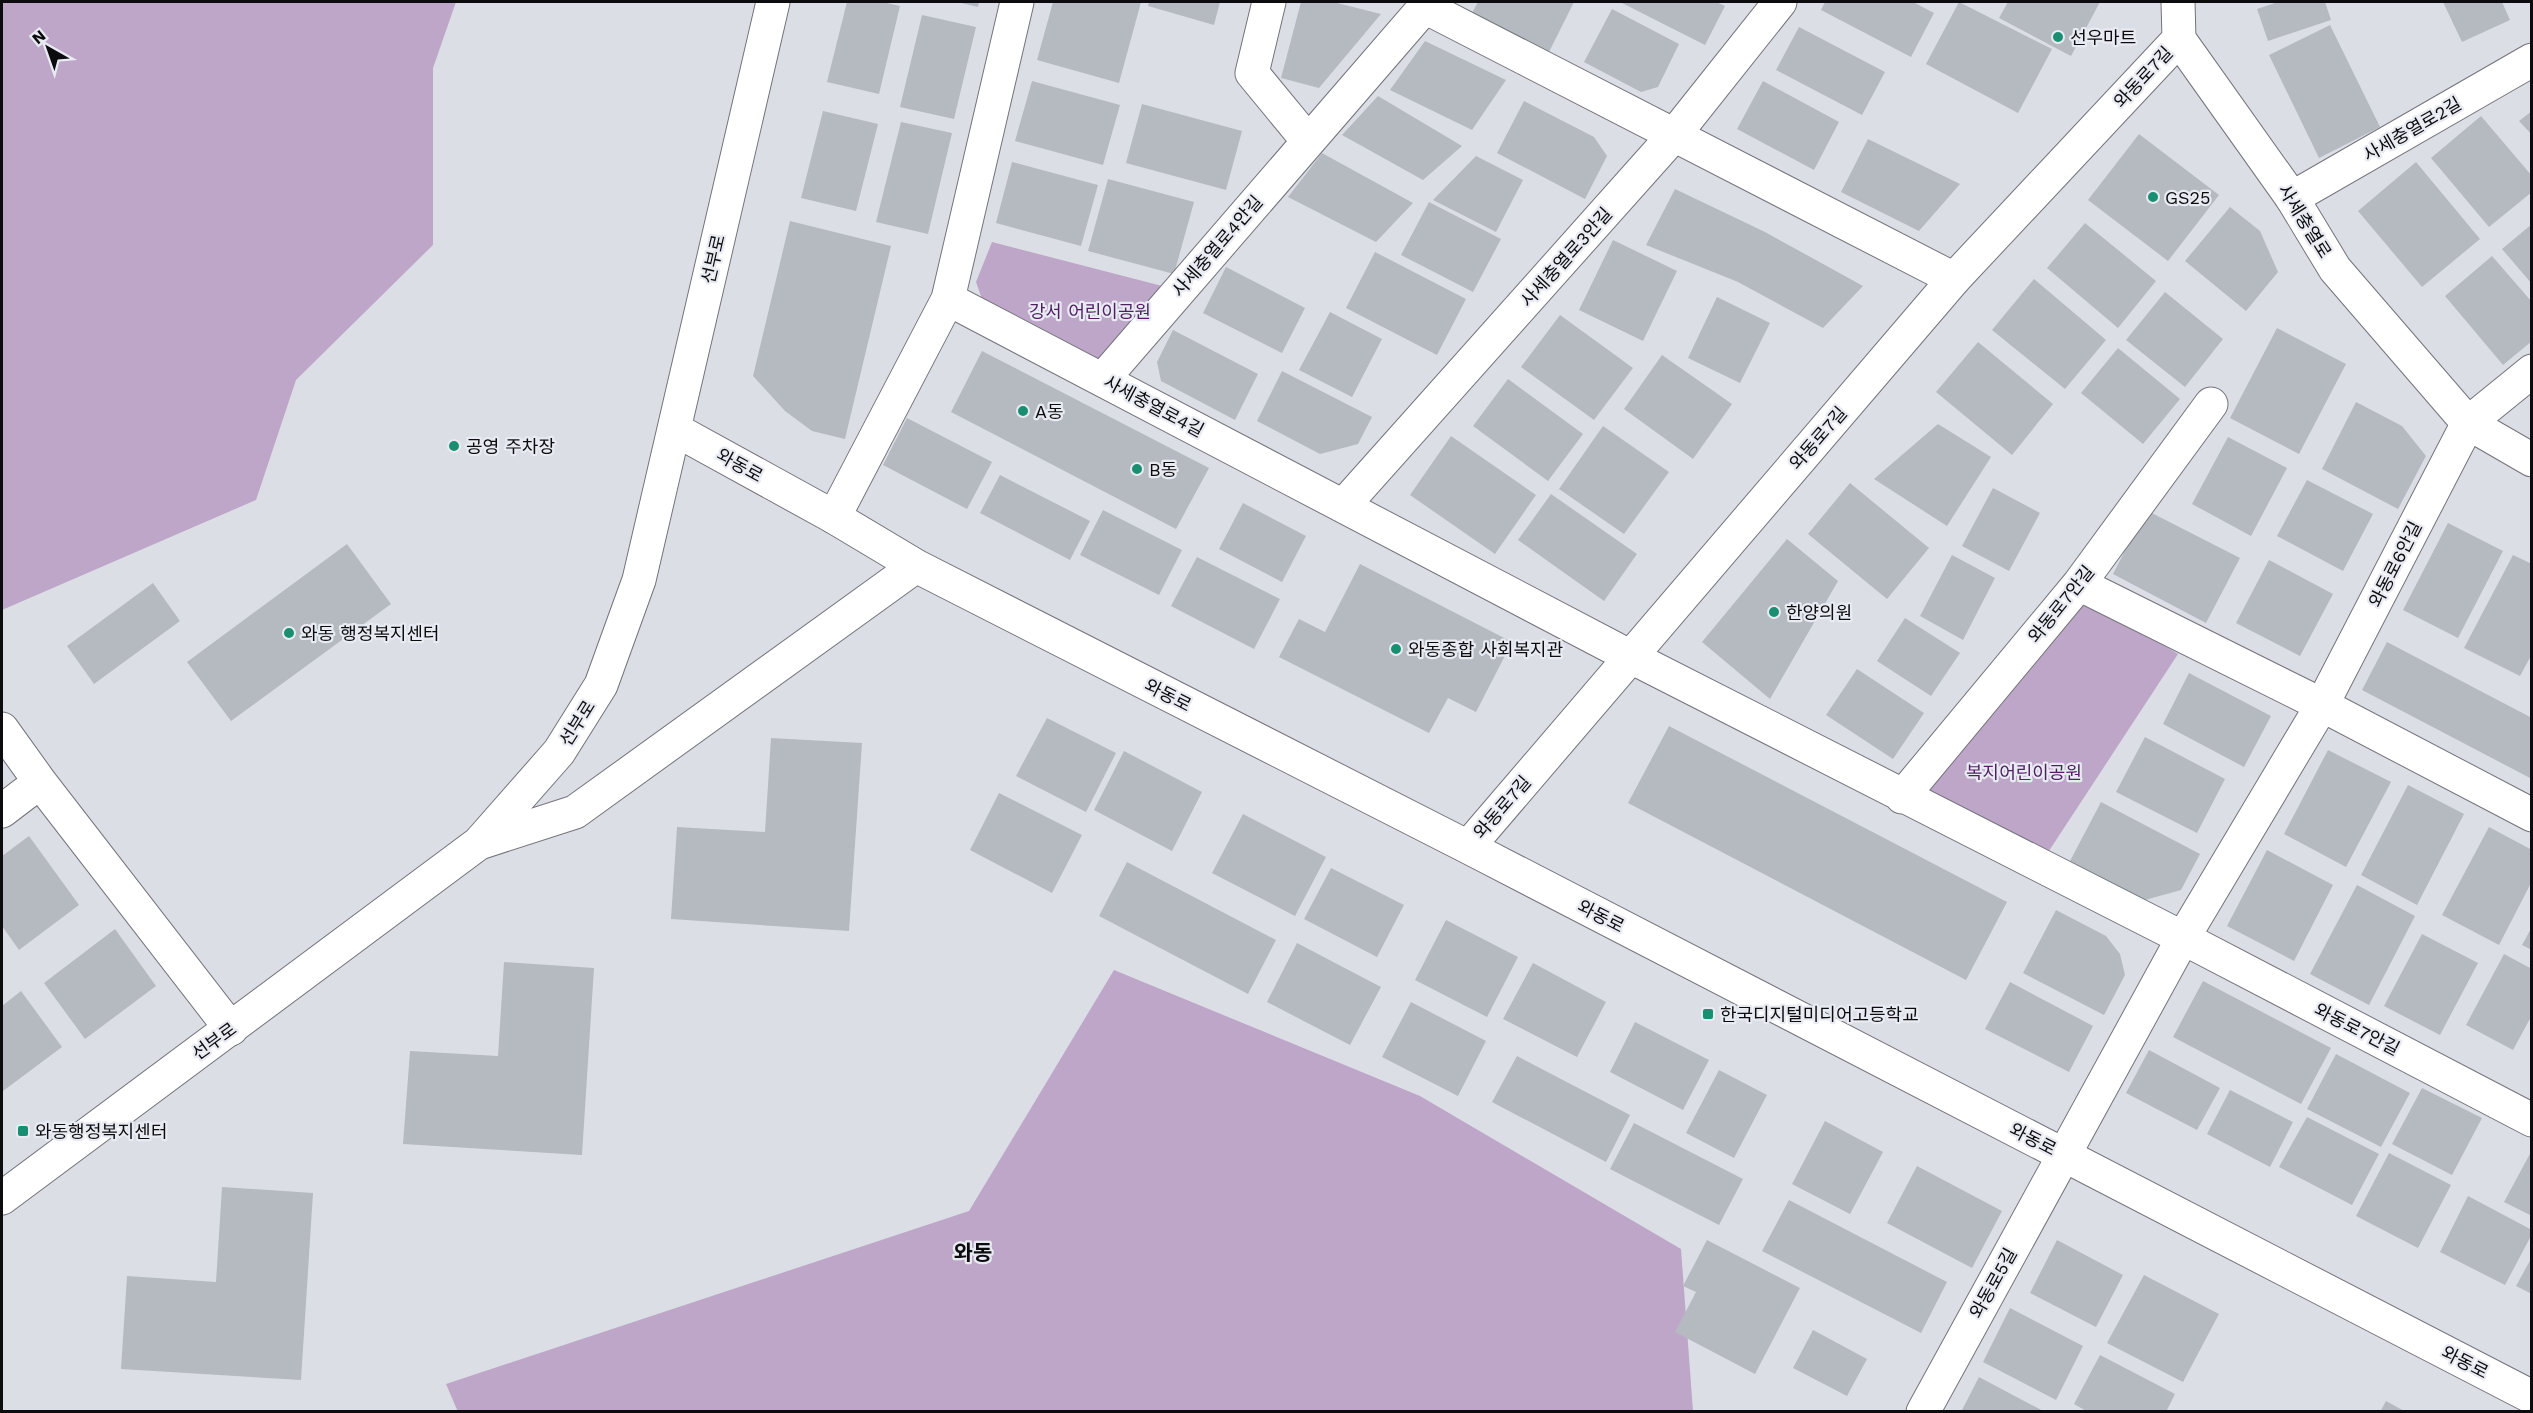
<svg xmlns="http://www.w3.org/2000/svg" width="2533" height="1413" font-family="'Work Sans','Noto Sans KR',sans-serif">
<rect width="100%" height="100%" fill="#dcdee6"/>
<path fill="#bea6c8" d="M2,2H456L433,68V245L296,380L256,500L2,610Z
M992,242L1166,287L1103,365L984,305L976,282Z
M2083,595L2178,654L2045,857L1920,797Z
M1114,970L1420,1096L1681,1249L1693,1411L458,1412L446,1384L969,1211Z"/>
<path fill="#b4bac0" d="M847,2H882L900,6L879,94L827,82Z
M957,2H979L978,7Z
M1053,2H1141L1119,83L1037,60Z
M1149,2H1220L1214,25L1148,6Z
M1301,2H1333L1381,14L1319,88L1281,78Z
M1478,2H1574L1549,52L1472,13Z
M1620,2H1716L1725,6L1705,45Z
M1825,2H1913L1934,13L1911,57L1821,10Z
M1959,2L2052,49L2018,113L1926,64Z
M2008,2H2100L2071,56L1999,18Z
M2278,2H2325L2331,20L2268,41L2257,9Z
M2443,2H2502L2510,20L2462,42Z
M1612,9L1679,44L1658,87L1641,92L1584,62Z
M922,15L976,27L954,119L900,107Z
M2330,25L2380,127L2319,158L2269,55Z
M1799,27L1885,72L1862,115L1776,70Z
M1425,41L1506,80L1472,130L1390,90Z
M1032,81L1120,105L1103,165L1015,141Z
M1763,81L1839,122L1814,170L1737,129Z
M1378,96L1462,146L1423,180L1342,135Z
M1524,101L1594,137L1607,156L1585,199L1497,153Z
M1142,104L1242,131L1226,190L1126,163Z
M823,111L878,124L856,211L801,198Z
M2532,111V135L2519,121Z
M2481,116L2532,176V192L2489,227L2431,158Z
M901,122L952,133L928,234L876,222Z
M2139,134L2219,195L2168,261L2088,200Z
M1868,139L1960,184L1919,231L1841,192Z
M1322,153L1413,203L1376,242L1288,197Z
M1476,156L1523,180L1496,232L1433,200Z
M1012,162L1098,185L1081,246L996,223Z
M2416,162L2480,239L2422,287L2358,211Z
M1108,179L1194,202L1174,274L1088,251Z
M1675,189L1765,232L1863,286L1823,328L1738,282L1646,245Z
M1429,202L1501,239L1473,292L1401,255Z
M2230,207L2260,231L2278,272L2246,311L2185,261Z
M790,221L891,246L845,439L812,431L785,411L753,376Z
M2085,223L2156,281L2118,328L2047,268Z
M2532,224V284L2502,249Z
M1613,240L1677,271L1643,341L1579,310Z
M1375,252L1466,299L1437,355L1346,308Z
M2492,256L2532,302V341L2503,365L2445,296Z
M1226,267L1305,308L1282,353L1203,313Z
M2034,279L2106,340L2065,389L1992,330Z
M2165,292L2223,339L2185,387L2126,340Z
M1717,297L1770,323L1740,383L1688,358Z
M1330,312L1382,339L1352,397L1299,370Z
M1560,315L1633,368L1594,420L1521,367Z
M2277,328L2346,364L2299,454L2230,418Z
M1173,330L1258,374L1235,420L1161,381L1157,362Z
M1978,342L2053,404L2012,455L1936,392Z
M2118,348L2180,399L2143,444L2081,393Z
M982,351L1209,468L1176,529L951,412Z
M1662,355L1732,404L1693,459L1624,409Z
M1282,371L1372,417L1358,444L1320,454L1257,421Z
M1508,379L1583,434L1548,481L1473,426Z
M2356,402L2402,426L2426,456L2398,509L2322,469Z
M907,418L992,462L967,509L883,465Z
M1938,424L1991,457L1947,526L1874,479Z
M1603,426L1669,472L1624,534L1559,489Z
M1451,436L1536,495L1495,554L1410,495Z
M2228,437L2287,468L2251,536L2192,504Z
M1000,475L1090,521L1070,560L980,513Z
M2307,480L2373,514L2343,571L2277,536Z
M1850,483L1929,548L1887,599L1808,534Z
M1993,488L2040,513L2009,571L1962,546Z
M1551,494L1637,554L1604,601L1518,540Z
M1243,503L1306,536L1282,582L1219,549Z
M1103,510L1182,550L1159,595L1080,555Z
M2146,510L2240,558L2206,623L2113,574Z
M2448,523L2503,551L2458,638L2403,610Z
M1787,539L1838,581L1770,699L1702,642Z
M347,544L391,604L231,721L187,662Z
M1952,555L1995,578L1963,640L1920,616Z
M2513,555L2532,564V654L2520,676L2464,648Z
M1197,557L1280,599L1254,649L1171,606Z
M2269,560L2333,594L2300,656L2236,623Z
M1360,564L1512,642L1476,712L1448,698L1429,733L1279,657L1299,619L1325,632Z
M153,583L180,621L94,684L67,646Z
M1905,618L1960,653L1931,696L1877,661Z
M2387,642L2532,718V779L2362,690Z
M1857,669L1924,713L1893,759L1826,715Z
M2189,673L2271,716L2244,767L2163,724Z
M1047,718L1116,753L1086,812L1016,776Z
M1669,726L2007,902L1966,980L1628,803Z
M2145,737L2225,779L2197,833L2116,792Z
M771,738L862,743L849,931L671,919L677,827L765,832Z
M2328,750L2391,782L2346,867L2284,834Z
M1124,751L1202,792L1172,851L1094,810Z
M2408,785L2464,814L2417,905L2361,875Z
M999,793L1082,835L1052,893L970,850Z
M2101,802L2200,854L2181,890L2145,900L2070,861Z
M1243,814L1326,857L1295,916L1212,873Z
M2489,827L2532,850V881L2499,945L2442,915Z
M29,836L79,905L19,950L2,926V856Z
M2267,850L2333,885L2294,961L2227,926Z
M1127,862L1276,940L1248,994L1099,916Z
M1331,868L1404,905L1377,957L1304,919Z
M2357,885L2415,916L2369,1005L2310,974Z
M2056,910L2106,936L2120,954L2125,975L2104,1015L2023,973Z
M1446,920L1518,957L1487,1017L1415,980Z
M2532,927V950L2522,945Z
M115,929L156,986L85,1039L44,983Z
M2422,934L2478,963L2440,1035L2384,1006Z
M1297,943L1381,987L1350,1045L1267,1002Z
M2504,954L2532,969V1015L2513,1050L2466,1025Z
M504,962L594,968L582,1155L403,1144L410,1051L498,1056Z
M1533,963L1606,1002L1577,1057L1503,1019Z
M2203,981L2331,1048L2301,1104L2173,1037Z
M2010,982L2093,1026L2069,1072L1985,1029Z
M21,991L62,1047L3,1091L2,1006Z
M1411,1002L1486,1041L1458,1096L1382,1057Z
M1635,1022L1709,1060L1683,1110L1610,1072Z
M2149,1050L2220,1088L2197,1130L2126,1093Z
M2336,1054L2410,1093L2381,1147L2307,1109Z
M1517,1056L1630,1115L1606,1162L1492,1102Z
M1719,1070L1767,1095L1734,1158L1686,1133Z
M2422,1088L2482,1118L2452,1175L2392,1144Z
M2230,1090L2293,1122L2270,1167L2207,1134Z
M2307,1117L2379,1154L2352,1205L2279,1167Z
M1825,1121L1883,1152L1850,1214L1792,1184Z
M1634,1123L1743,1179L1719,1225L1610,1169Z
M2532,1150V1216L2504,1202Z
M2389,1153L2451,1185L2418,1248L2356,1216Z
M1917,1166L2002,1211L1972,1268L1887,1223Z
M222,1187L313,1193L301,1380L121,1369L127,1276L216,1282Z
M2468,1196L2532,1230V1234L2505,1285L2440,1252Z
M1789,1200L1947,1282L1921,1333L1762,1251Z
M1707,1240L1800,1288L1755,1374L1675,1332L1696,1292L1683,1286Z
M2057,1240L2123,1275L2096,1327L2030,1293Z
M2532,1257V1294L2516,1286Z
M2144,1275L2219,1314L2183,1382L2107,1343Z
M2010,1308L2083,1346L2056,1400L1983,1362Z
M1813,1330L1867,1359L1847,1396L1793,1368Z
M2100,1355L2175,1394L2166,1412H2088L2074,1404Z
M1979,1377L2045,1412H1961Z
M2386,1401L2406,1412H2380Z"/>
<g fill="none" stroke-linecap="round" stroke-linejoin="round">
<defs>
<path id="street" d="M1017,2L948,299L1631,657L2183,938L2532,1120
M1269,2L1252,73L1308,141
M1425,7L1954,279
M2292,198L2532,60
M1103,379L1429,2
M1344,505L1675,134L1780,2
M834,517L948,299
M2079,584L2322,705L2532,815
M2,729L40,782L2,811
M40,782L231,1029
M1902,797L2079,584L2211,404
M1923,1412L2183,938L2322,705L2468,423L2532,371"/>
<path id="secondary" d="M2178,2L2179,39L2292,198L2335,269L2468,423L2532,460
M674,429L834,517L916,566L1468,847L2532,1397
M479,843L575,812L916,566
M1468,847L1954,279L2179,39
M2,1198L479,843L559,752L601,685L639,580L773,2"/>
</defs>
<use href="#street" stroke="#73747b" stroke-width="35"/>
<use href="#secondary" stroke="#73747b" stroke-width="35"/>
<use href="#street" stroke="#fff" stroke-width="33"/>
<use href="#secondary" stroke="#fff" stroke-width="33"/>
</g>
<g fill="#198e71" stroke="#e9ebf3" stroke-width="2">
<circle cx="2058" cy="37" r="6"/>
<circle cx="2153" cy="197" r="6"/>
<circle cx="1023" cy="411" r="6"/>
<circle cx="454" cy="446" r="6"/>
<circle cx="1137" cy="469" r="6"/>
<circle cx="1774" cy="612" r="6"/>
<circle cx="289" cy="633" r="6"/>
<circle cx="1396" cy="649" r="6"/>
<rect x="1702" y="1008" width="12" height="12" rx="3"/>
<rect x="17" y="1125" width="12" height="12" rx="3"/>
</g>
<g text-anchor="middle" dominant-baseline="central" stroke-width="4.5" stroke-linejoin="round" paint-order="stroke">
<g font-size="18" fill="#0c0c0f" stroke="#e9ebf3" text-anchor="start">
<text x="2070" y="37">선우마트</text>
<text x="2165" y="197">GS25</text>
<text x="1035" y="411">A동</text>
<text x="466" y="446">공영 주차장</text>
<text x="1149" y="469">B동</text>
<text x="1786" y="612">한양의원</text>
<text x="301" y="633">와동 행정복지센터</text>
<text x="1408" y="649">와동종합 사회복지관</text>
<text x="1720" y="1014">한국디지털미디어고등학교</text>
<text x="35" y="1131">와동행정복지센터</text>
</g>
<g font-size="18" fill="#0c0c0f" stroke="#e9ebf3">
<text transform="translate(2143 77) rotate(-47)">와동로7길</text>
<text transform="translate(2412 129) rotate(-30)">사세충열로2길</text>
<text transform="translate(2305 221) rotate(58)">사세충열로</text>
<text transform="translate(1217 246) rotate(-49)">사세충열로4안길</text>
<text transform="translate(1566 257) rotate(-48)">사세충열로3안길</text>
<text transform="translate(713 259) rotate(-77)">선부로</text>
<text transform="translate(1154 406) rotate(28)">사세충열로4길</text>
<text transform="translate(1818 438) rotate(-49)">와동로7길</text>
<text transform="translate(740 465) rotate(29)">와동로</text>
<text transform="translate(2395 564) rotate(-63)">와동로6안길</text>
<text transform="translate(2061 604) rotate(-51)">와동로7안길</text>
<text transform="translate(1168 695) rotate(27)">와동로</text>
<text transform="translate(577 723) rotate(-58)">선부로</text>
<text transform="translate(1502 807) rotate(-49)">와동로7길</text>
<text transform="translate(1601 916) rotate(27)">와동로</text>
<text transform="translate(2357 1029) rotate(27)">와동로7안길</text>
<text transform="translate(214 1041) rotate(-36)">선부로</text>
<text transform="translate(2033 1139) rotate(27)">와동로</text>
<text transform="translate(1993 1283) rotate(-61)">와동로5길</text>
<text transform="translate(2465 1362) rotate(27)">와동로</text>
</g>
<g font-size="18" fill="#501f62" stroke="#e9ebf3">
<text x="1090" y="311">강서 어린이공원</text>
<text x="2024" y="772">복지어린이공원</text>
</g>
<g font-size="21" font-weight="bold" fill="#0c0c0f" stroke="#e9ebf3">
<text x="973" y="1252">와동</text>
</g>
</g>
<rect width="2533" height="1413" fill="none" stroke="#0c0c0f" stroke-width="6"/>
<g transform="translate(48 48) rotate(320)" stroke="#e9ebf3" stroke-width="4.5" paint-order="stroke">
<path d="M0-4.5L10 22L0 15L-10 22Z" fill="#0c0c0f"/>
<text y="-9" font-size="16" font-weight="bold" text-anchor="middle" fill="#0c0c0f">N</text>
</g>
</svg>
